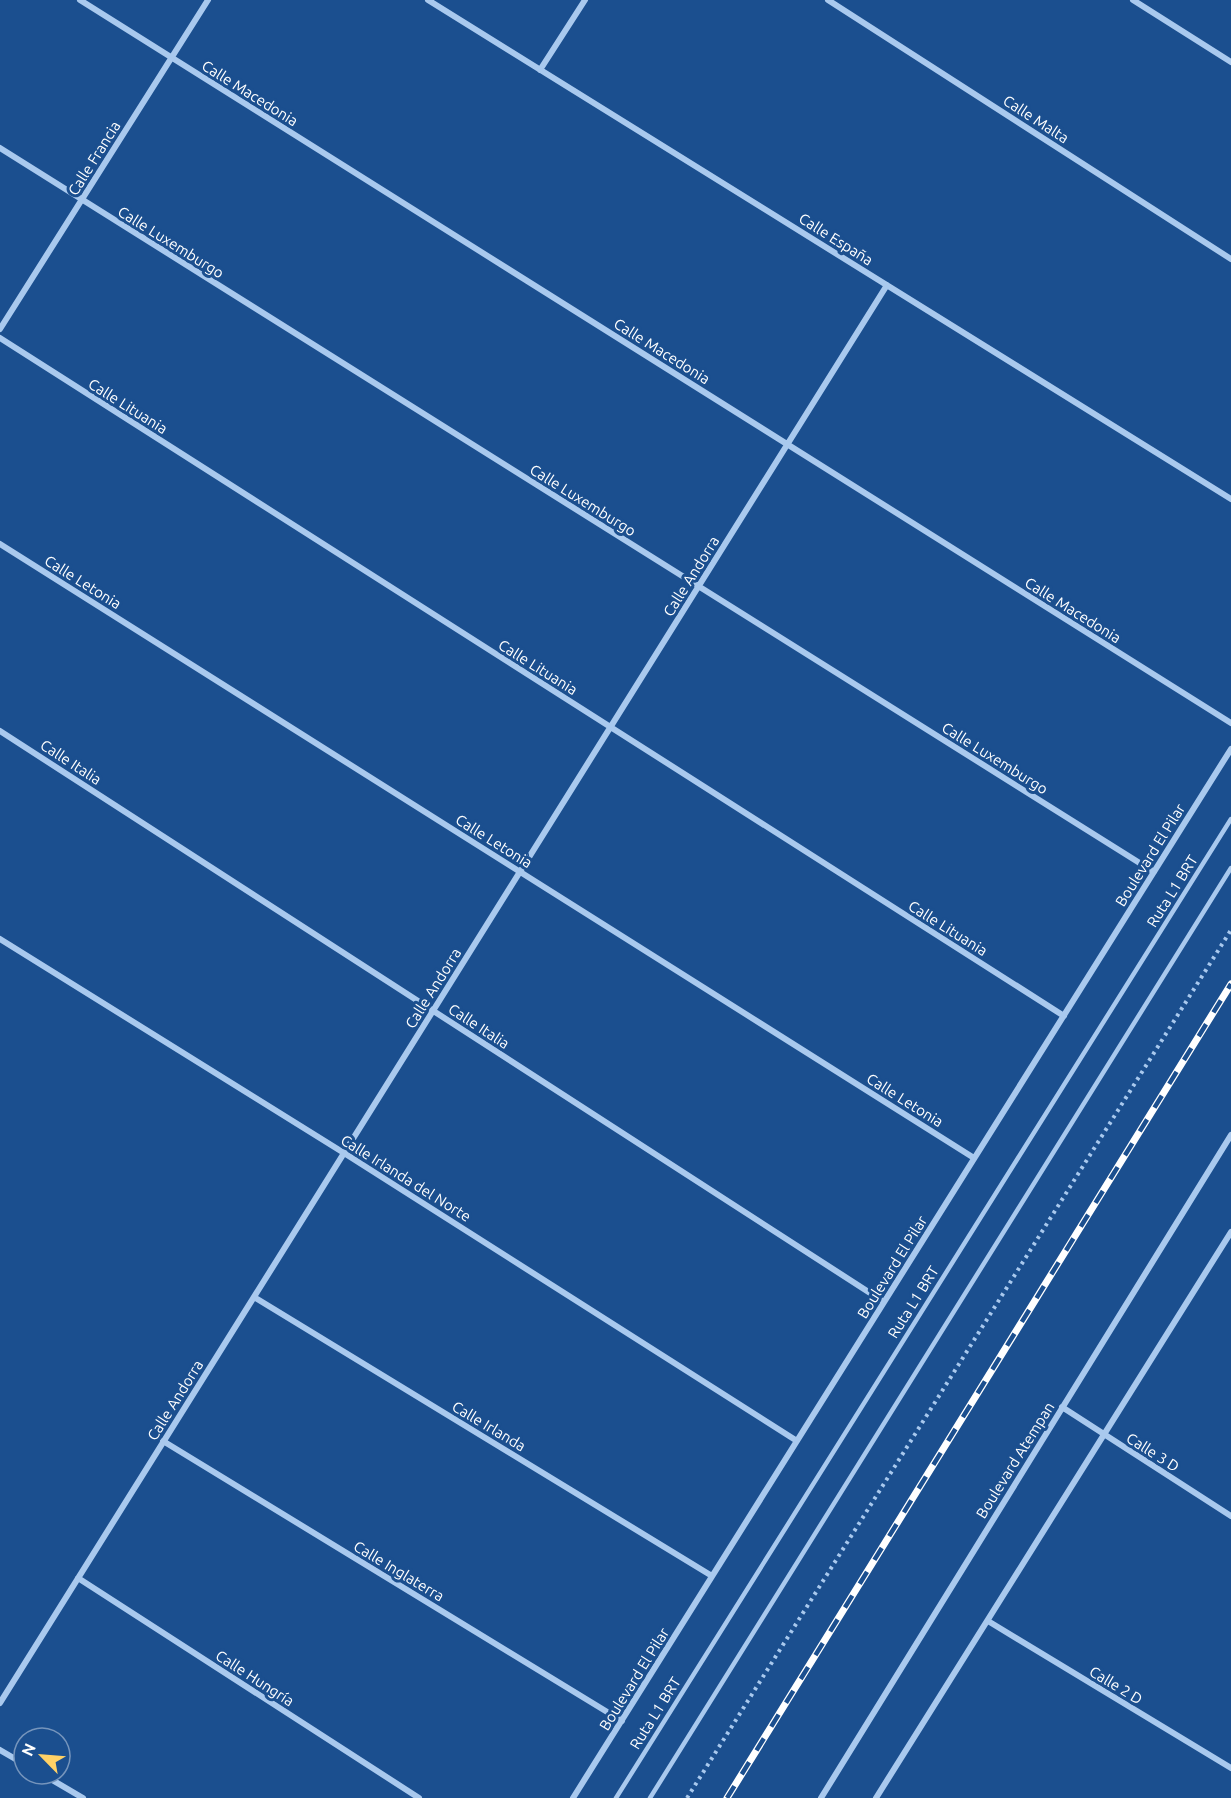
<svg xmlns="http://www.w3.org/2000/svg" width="1231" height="1798" font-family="Ubuntu,sans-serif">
<rect width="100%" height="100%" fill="#1b4f8f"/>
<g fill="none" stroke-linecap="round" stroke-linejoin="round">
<path stroke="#a9c9ee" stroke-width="4" stroke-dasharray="3 4.5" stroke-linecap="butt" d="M687,1798L1231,930"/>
<path stroke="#a9c9ee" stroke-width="4.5" d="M616,1798L1231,819
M650,1798L1231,868"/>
<path stroke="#a9c9ee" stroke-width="6" d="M80,0L1231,723
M428,0L1231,499
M828,0L1231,259
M1133,0L1231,62
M540,70L585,0
M0,148L1154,872
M0,329L208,0
M0,338L1064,1016
M0,544L974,1158
M0,731L884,1302
M0,939L344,1153L797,1441
M254,1297L712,1576
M1062,1407L1231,1516
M163,1441L622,1721
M78,1578L419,1798
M988,1621L1231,1768
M0,1703L887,285
M0,1750L24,1764
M42,1774L83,1798
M573,1798L1231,749
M821,1798L1231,1135
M876,1798L1231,1232"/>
<defs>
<path id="rail" d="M727,1798L1231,984"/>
</defs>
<use href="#rail" stroke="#fff" stroke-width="7"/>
<use href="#rail" stroke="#1b4f8f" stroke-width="4.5" stroke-dasharray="14" stroke-linecap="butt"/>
</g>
<g text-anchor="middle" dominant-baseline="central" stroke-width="6" stroke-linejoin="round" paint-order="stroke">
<g font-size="15" fill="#fff" stroke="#1b4f8f">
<text transform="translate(250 93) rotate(32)">Calle Macedonia</text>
<text transform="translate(1036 119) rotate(33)">Calle Malta</text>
<text transform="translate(94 158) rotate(-58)">Calle Francia</text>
<text transform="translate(836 239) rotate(32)">Calle España</text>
<text transform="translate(171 242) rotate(32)">Calle Luxemburgo</text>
<text transform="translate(662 351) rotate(32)">Calle Macedonia</text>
<text transform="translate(128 406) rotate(32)">Calle Lituania</text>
<text transform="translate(583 500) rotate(32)">Calle Luxemburgo</text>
<text transform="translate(691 576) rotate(-58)">Calle Andorra</text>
<text transform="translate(83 582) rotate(32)">Calle Letonia</text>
<text transform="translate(1073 610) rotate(32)">Calle Macedonia</text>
<text transform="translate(538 667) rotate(32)">Calle Lituania</text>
<text transform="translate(995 758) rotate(32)">Calle Luxemburgo</text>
<text transform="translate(71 762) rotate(33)">Calle Italia</text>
<text transform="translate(494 841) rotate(32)">Calle Letonia</text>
<text transform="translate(1150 855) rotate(-58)">Boulevard El Pilar</text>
<text transform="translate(1172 891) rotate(-58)">Ruta L1 BRT</text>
<text transform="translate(948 928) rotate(32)">Calle Lituania</text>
<text transform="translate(433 988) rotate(-58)">Calle Andorra</text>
<text transform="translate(479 1026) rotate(33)">Calle Italia</text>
<text transform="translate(905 1100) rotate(32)">Calle Letonia</text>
<text transform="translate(406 1178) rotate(32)">Calle Irlanda del Norte</text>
<text transform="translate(892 1267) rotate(-58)">Boulevard El Pilar</text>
<text transform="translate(913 1302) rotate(-58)">Ruta L1 BRT</text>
<text transform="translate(175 1400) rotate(-58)">Calle Andorra</text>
<text transform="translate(489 1426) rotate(31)">Calle Irlanda</text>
<text transform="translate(1153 1452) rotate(32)">Calle 3 D</text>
<text transform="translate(1015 1460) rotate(-58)">Boulevard Atempan</text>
<text transform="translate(399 1571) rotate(31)">Calle Inglaterra</text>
<text transform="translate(255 1678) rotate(33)">Calle Hungría</text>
<text transform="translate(634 1679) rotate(-58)">Boulevard El Pilar</text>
<text transform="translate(1116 1685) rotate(31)">Calle 2 D</text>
<text transform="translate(655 1713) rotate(-58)">Ruta L1 BRT</text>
</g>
</g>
<g transform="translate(42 1756) rotate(295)"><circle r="28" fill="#1b4f8f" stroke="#7695bc" stroke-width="1.5"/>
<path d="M0-4.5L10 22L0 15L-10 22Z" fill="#ffd166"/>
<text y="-9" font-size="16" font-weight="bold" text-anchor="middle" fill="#ffffff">N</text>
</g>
</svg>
